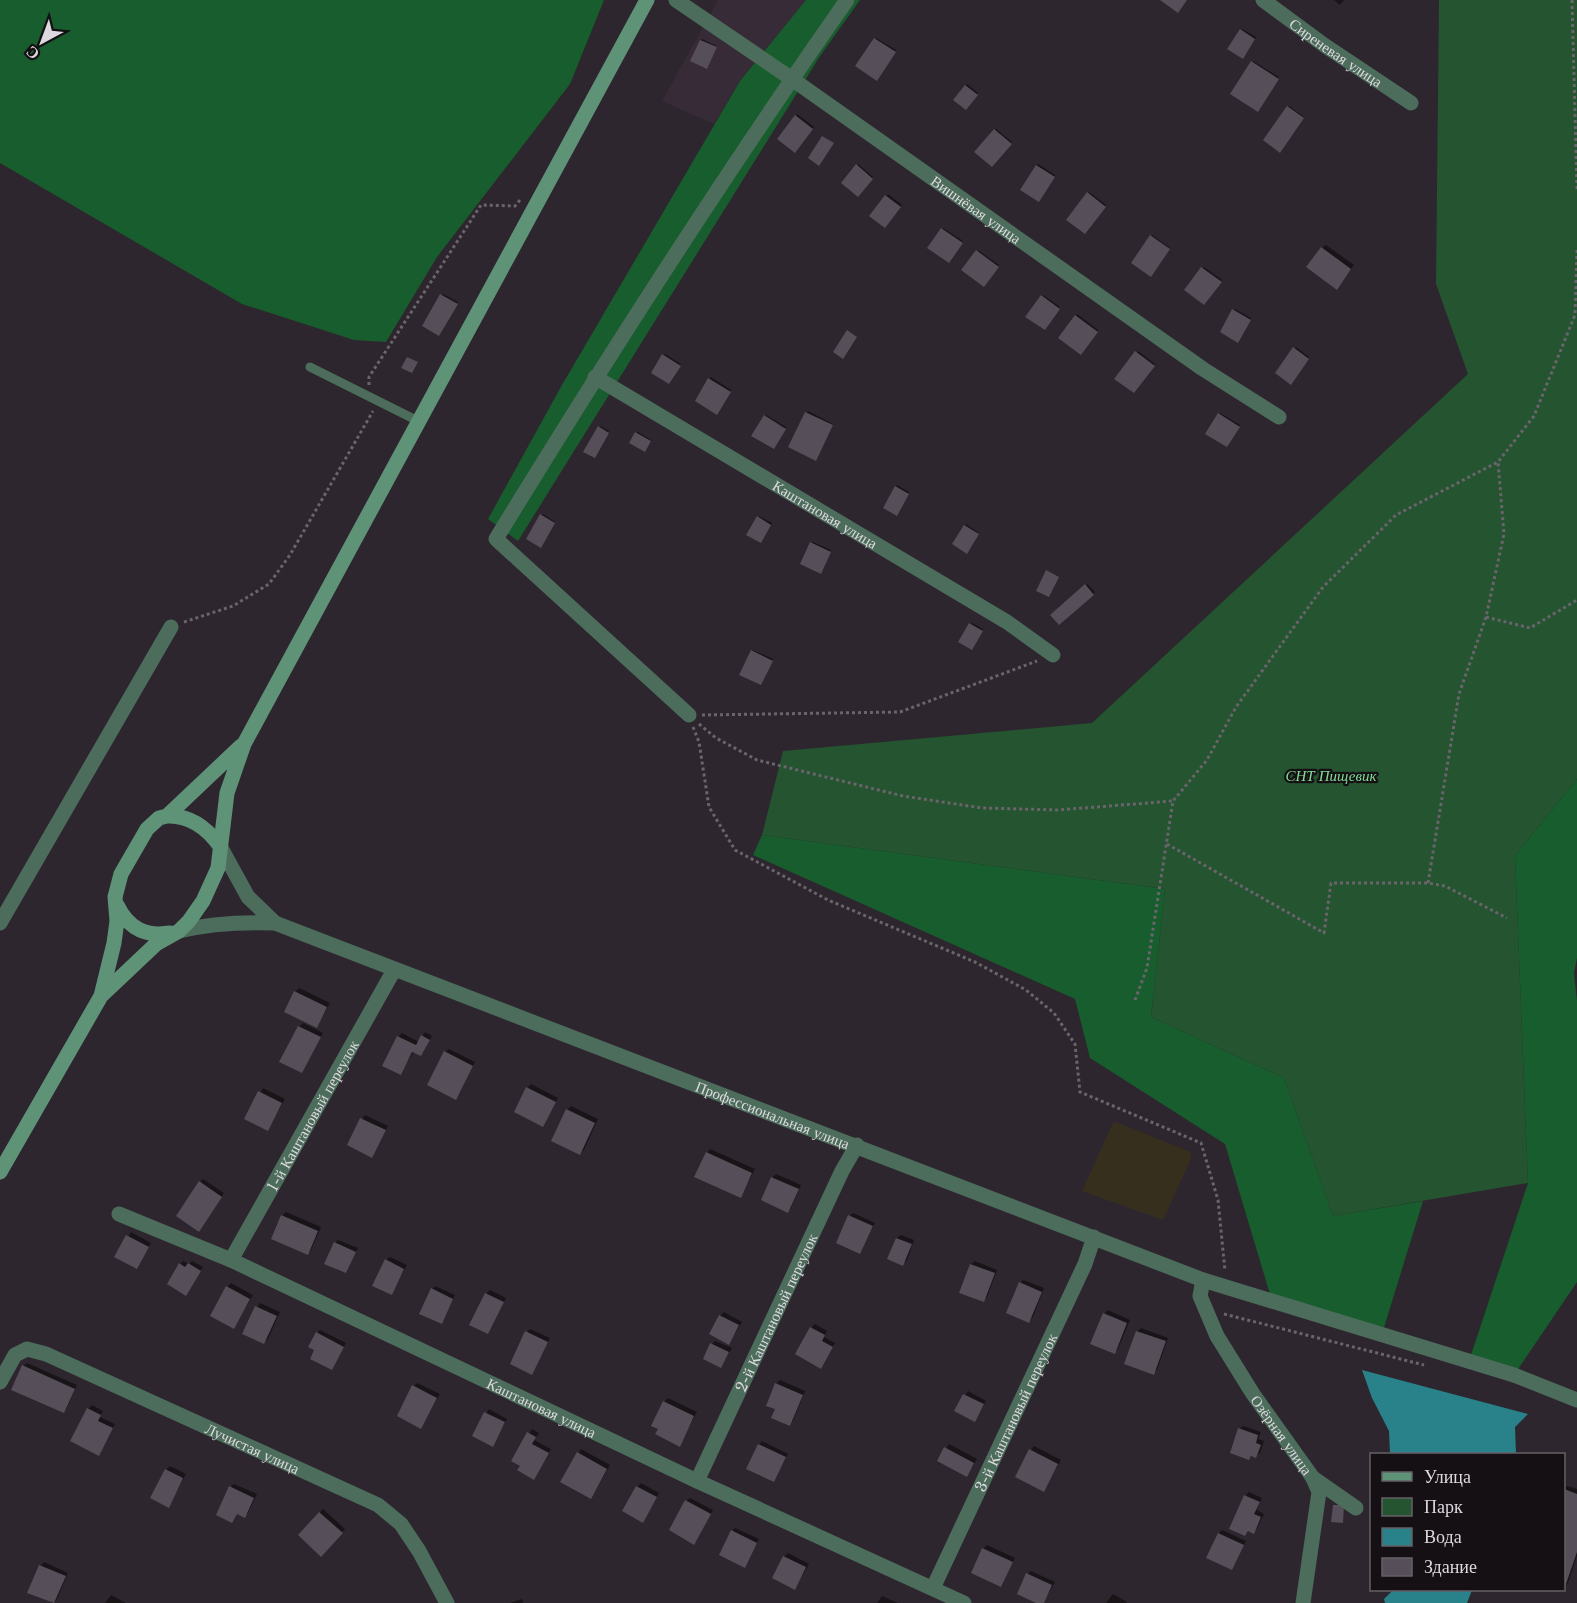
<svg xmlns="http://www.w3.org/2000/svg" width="1577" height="1603" font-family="'Libre Baskerville',serif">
<rect width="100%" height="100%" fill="#2d262e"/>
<path fill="#372b38" d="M718,0H806L740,81L714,124L662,101Z"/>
<path fill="#372f1e" d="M1116,1122L1191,1152V1159L1163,1220L1082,1191L1112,1125Z"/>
<path fill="#245430" d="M1439,0H1577V779L1515,856L1528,1183L1333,1216L1284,1078L1151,1017L1165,889L762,835L783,751L1092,723L1468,374L1436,284Z"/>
<path fill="#185d2d" d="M0,0H604L570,84L437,257L386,342L354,340L242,304L0,163Z
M806,0H860L820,56L518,541L488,519L562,385L740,81Z
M1577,779V958L1574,973L1577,1001V1282L1514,1375L1469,1361L1528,1183L1515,856Z
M762,835L1165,889L1151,1017L1284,1078L1333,1216L1423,1201L1382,1334L1272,1301L1225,1144L1090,1058L1075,999L753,855Z"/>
<path fill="#298289" d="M1362,1370L1528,1414L1515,1427L1516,1454H1390L1389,1431L1372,1398Z
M1393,1590H1472L1467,1603H1385L1384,1599Z"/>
<path fill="#0007" d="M1334,0H1344L1340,5Z
M1242,29L1256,37L1244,56L1241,30Z
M876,38L896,50L878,77L875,39Z
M702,39L717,46L708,66L701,40Z
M1253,61L1279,77L1259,109L1252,62Z
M967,84L978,93L966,108L955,99Z
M1289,106L1304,117L1280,151L1265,140Z
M797,114L814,127L795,151L779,139Z
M996,129L1012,142L992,165L976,152Z
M858,164L873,177L858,195L843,183Z
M1038,164L1055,175L1040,199L1022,190Z
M1089,192L1106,205L1085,232L1068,219Z
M888,194L902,205L885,226L871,216Z
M943,228L963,241L950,260L929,248Z
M1152,235L1170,248L1152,274L1151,236Z
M1326,245L1354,265L1340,284L1322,248Z
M978,250L999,265L984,285L963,270Z
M1204,267L1222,280L1204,303L1186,290Z
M443,294L458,302L440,333L442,295Z
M1043,295L1060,307L1045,328L1028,316Z
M1235,309L1251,318L1239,339L1234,310Z
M1077,314L1098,330L1081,353L1060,338Z
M1296,347L1309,357L1291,383L1277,372Z
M1138,351L1155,364L1134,391L1117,378Z
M665,354L681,364L670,381L663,355Z
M711,377L731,390L718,411L697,400Z
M808,411L833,424L817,458L790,447Z
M1220,413L1240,425L1228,444L1219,414Z
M766,415L786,427L775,446L765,416Z
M600,426L609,431L596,455L599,427Z
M638,432L651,440L646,449L636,433Z
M897,485L909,492L898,513L896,487Z
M543,514L555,522L542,544L541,515Z
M759,516L772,523L762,540L758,517Z
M966,524L979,533L968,551L965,526Z
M813,542L831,550L822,570L811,543Z
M1087,584L1095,592L1059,623L1052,615Z
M972,623L983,629L973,647L970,624Z
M753,650L773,659L762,682L752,651Z
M299,988L330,1003L316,1027L295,992Z
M303,1023L323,1033L302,1072L299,1027Z
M425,1032L432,1036L424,1051L421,1055L414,1051L400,1074L398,1037L402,1033L419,1042Z
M449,1049L475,1062L459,1094L445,1052Z
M531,1084L558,1098L543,1125L527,1088Z
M263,1088L285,1099L268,1129L246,1118Z
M571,1106L598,1119L584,1150L580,1153L567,1110Z
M365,1115L388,1126L372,1156L349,1145Z
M710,1149L755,1169L741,1196L707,1153Z
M776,1174L801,1185L791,1208L788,1211L772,1178Z
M203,1179L224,1193L202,1227L200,1182Z
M286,1212L321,1227L311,1250L308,1254L282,1216Z
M853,1213L875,1223L860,1252L850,1216Z
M131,1232L151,1243L137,1267L117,1256Z
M901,1235L914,1240L907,1260L903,1264L889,1258L897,1238Z
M338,1240L358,1248L346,1272L335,1243Z
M390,1257L407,1265L391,1293L386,1260Z
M183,1261L189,1264L192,1261L203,1267L186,1294L180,1264Z
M975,1261L997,1270L987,1297L983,1301L961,1292L971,1264Z
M1023,1280L1044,1288L1033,1317L1029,1321L1020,1283Z
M231,1283L253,1295L234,1327L227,1287Z
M435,1286L455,1295L441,1322L432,1289Z
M490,1290L506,1298L488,1333L486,1294Z
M260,1303L280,1312L268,1339L264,1342L244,1333Z
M1108,1310L1130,1320L1118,1349L1114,1352L1104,1314Z
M724,1312L742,1322L729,1343L720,1316Z
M815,1324L827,1331L824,1337L835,1343L824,1363L811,1328Z
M1141,1328L1168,1338L1157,1370L1153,1373L1137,1332Z
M530,1329L550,1338L532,1373L527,1332Z
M320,1330L346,1343L332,1368L316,1350L317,1333Z
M715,1341L732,1348L721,1366L712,1344Z
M27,1363L77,1385L67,1408L64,1411L23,1366Z
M780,1380L805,1391L793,1421L790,1425L777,1408L776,1384Z
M417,1383L440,1394L421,1427L414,1386Z
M968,1391L986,1401L975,1420L956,1411Z
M668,1398L697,1412L679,1445L664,1402Z
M92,1405L103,1411L100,1417L115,1424L99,1454L88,1409Z
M489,1409L507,1419L492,1445L474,1436Z
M1243,1426L1261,1432L1258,1439L1264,1441L1260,1453L1249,1458L1240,1429Z
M532,1429L539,1433L534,1440L551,1449L534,1478L522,1465L513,1460Z
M762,1441L788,1454L774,1480L759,1445Z
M949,1444L977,1459L967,1475L939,1460Z
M1034,1446L1061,1460L1044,1490L1031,1450Z
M581,1449L610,1465L594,1493L562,1481Z
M170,1466L186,1474L168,1506L166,1470Z
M641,1483L659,1493L643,1521L637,1487Z
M234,1484L257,1494L248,1513L245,1516L238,1513L232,1521L230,1487Z
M1567,1486L1577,1489V1556L1568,1583L1564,1587V1490Z
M1249,1492L1262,1498L1257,1510L1264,1514L1257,1528L1254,1532L1248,1531L1245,1535V1496Z
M690,1498L713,1510L694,1543L686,1501Z
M323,1509L345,1529L321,1554L300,1535Z
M735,1528L759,1539L745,1566L732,1531Z
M1222,1530L1246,1541L1232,1568L1219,1533Z
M987,1545L1015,1558L1001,1586L983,1549Z
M788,1553L809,1564L795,1588L784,1557Z
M44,1562L68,1573L57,1599L54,1603L41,1566Z
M1031,1571L1055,1582L1043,1603H1039L1028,1574Z
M1113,1594L1127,1602L1126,1603H1106Z
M111,1595L126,1603H105Z
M882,1596L898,1603H877Z
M522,1599L523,1603H510Z"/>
<path fill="#564f5a" d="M1160,0H1187L1178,13Z
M1240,29L1255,39L1243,59L1227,49Z
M874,38L896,52L877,81L855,66Z
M700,40L717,47L707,69L690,61Z
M1251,61L1279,79L1258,112L1230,94Z
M965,85L978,95L966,110L953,100Z
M1287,106L1304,118L1280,153L1263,140Z
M795,115L813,129L795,153L777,139Z
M994,129L1012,144L992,167L974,152Z
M822,136L834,143L819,166L808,158Z
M856,164L873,179L858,197L841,183Z
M1036,165L1055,177L1039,202L1020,190Z
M1087,192L1106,207L1085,234L1066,220Z
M885,195L901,207L885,228L869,216Z
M941,228L963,243L949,263L927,248Z
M1150,235L1170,249L1151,277L1131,263Z
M1321,247L1351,269L1337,290L1306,267Z
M976,250L999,267L984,287L961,270Z
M1201,267L1222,282L1204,305L1184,290Z
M440,294L458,304L439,336L422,326Z
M1041,295L1060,309L1045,330L1025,317Z
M1232,309L1251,320L1238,343L1220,332Z
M1075,315L1098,332L1081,355L1058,338Z
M847,330L857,337L843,359L833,352Z
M1293,347L1309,359L1291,385L1275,373Z
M1135,351L1155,366L1134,393L1114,379Z
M662,354L681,366L669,384L651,373Z
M407,357L418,362L412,373L401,368Z
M708,378L731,392L717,415L695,401Z
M805,412L833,425L816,461L788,447Z
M1218,413L1240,427L1227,447L1205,434Z
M764,415L786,429L774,449L751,436Z
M598,426L609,433L595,458L583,452Z
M635,432L651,441L645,452L629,443Z
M895,486L909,494L897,516L883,508Z
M540,514L555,523L541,548L526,539Z
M757,516L771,525L761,543L746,535Z
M964,525L979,534L967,554L952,544Z
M810,542L831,552L821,574L800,564Z
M1046,570L1059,577L1049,597L1036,591Z
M1085,584L1094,595L1059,625L1050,615Z
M969,623L983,631L972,650L958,642Z
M751,650L773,661L761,685L739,675Z
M294,991L327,1007L317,1028L284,1012Z
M298,1026L321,1037L302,1073L279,1062Z
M421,1035L430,1040L421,1056L412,1052L401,1075L382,1066L397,1036L416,1045Z
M444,1051L473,1066L456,1100L427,1085Z
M526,1087L556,1102L543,1127L514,1112Z
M258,1091L282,1103L268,1131L244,1119Z
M566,1109L595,1123L580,1155L551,1141Z
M360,1118L386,1130L372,1158L347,1145Z
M706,1152L752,1173L741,1198L694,1177Z
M771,1177L799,1189L788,1213L761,1200Z
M199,1181L222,1197L199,1232L176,1216Z
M281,1215L318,1231L308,1255L271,1239Z
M848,1215L873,1226L860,1254L836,1243Z
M126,1235L149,1247L137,1269L114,1257Z
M896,1238L912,1244L903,1266L887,1259Z
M334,1242L356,1252L346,1273L324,1264Z
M385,1259L404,1269L392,1295L372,1286Z
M179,1263L185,1267L188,1263L201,1271L186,1296L167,1284Z
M970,1264L995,1273L984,1302L959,1293Z
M1019,1282L1042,1292L1029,1323L1006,1313Z
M226,1286L250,1299L234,1329L210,1316Z
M431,1288L453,1299L442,1324L419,1314Z
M485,1293L504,1302L488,1334L469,1325Z
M255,1306L277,1316L264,1344L242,1334Z
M1103,1313L1127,1323L1115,1354L1090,1344Z
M719,1315L739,1325L729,1345L709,1334Z
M810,1327L825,1335L822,1341L833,1347L821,1369L795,1354Z
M525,1331L548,1342L532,1375L510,1364Z
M1136,1331L1166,1341L1154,1375L1124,1364Z
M316,1332L344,1347L332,1370L310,1359L314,1350L308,1347Z
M710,1343L729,1352L721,1368L703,1359Z
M22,1365L75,1389L64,1413L11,1390Z
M775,1383L803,1395L790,1426L771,1418L775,1409L766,1406Z
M412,1385L437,1398L421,1429L397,1416Z
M963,1394L984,1404L975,1422L954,1411Z
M663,1401L694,1416L680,1447L655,1434L658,1429L651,1426Z
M87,1408L101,1415L98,1421L113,1428L99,1456L70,1441Z
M484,1412L505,1422L493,1447L472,1436Z
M1238,1428L1258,1435L1256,1443L1261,1445L1256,1458L1251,1456L1249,1460L1230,1453Z
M527,1432L536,1437L532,1444L549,1453L534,1480L517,1470L520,1466L511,1461Z
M758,1444L786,1457L774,1482L746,1469Z
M944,1447L974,1463L967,1477L937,1461Z
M1029,1449L1058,1464L1044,1492L1015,1477Z
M577,1452L607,1469L591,1499L560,1482Z
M165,1469L183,1478L169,1508L150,1498Z
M229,1486L254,1498L245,1518L237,1514L232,1523L216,1515Z
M636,1486L657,1497L643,1523L622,1511Z
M1564,1489L1577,1494V1552L1564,1590Z
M1244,1495L1260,1502L1254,1514L1261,1517L1254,1534L1248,1531L1245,1536L1229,1529Z
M685,1500L711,1514L694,1545L669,1530Z
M1333,1505H1344L1343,1523L1331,1522Z
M319,1512L343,1533L321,1557L298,1535Z
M731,1530L757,1543L745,1568L719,1555Z
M1218,1533L1244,1545L1232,1570L1206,1558Z
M982,1548L1013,1562L1001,1587L971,1573Z
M783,1556L806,1567L795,1590L772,1578Z
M39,1565L66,1576L54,1603L27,1593Z
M1026,1573L1052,1585L1044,1603H1036L1017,1594Z"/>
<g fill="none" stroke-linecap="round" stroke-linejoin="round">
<path stroke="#6a646b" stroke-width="3" stroke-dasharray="3 3" stroke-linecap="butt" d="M1572,0L1577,190
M369,385V377L481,205L515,206L520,200
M1486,617L1530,628L1577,600
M184,622L233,606L269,584L290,555L373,411
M702,715L900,712L1037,661
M699,724L716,738L757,760L903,796L982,808L1058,810L1173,801
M693,727L699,742L709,807L735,850L828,900L975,962L1026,990L1054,1013L1075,1044L1080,1092L1201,1143L1218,1200L1225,1271
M1167,844L1324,933L1331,883H1428L1445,886L1507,918
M1428,883L1459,694L1486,617L1504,534L1498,462
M1135,1000L1147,968L1173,801L1207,760L1236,707L1323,587L1396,515L1498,462L1534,416L1575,315L1577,248
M1224,1314L1424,1365"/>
<path stroke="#4d6d5c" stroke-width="9" d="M310,367L420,422"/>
<g stroke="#4d6d5c" stroke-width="15">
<path id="s1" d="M676,0L792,79L1203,369L1279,417"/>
<path id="s2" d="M1263,0L1324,45L1411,103"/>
<path id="s3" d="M595,377L1007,622L1053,655"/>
<path d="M689,715L496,539C608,356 724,175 847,0"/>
<path d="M0,923L171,627"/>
<path id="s4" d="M119,1214L231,1260L697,1481L964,1603"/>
<path id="s5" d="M231,1260L394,970"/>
<path id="s6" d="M1203,1280L1200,1296L1217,1336L1253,1394L1313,1478L1319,1492L1303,1603"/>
<path id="s7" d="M0,1382L15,1355L27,1349L46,1354L378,1505L401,1524L419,1551L447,1603"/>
<path d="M1313,1478L1356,1508"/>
<path id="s8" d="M697,1481L842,1171L857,1145"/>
<path id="s9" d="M933,1588L1085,1264L1094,1237"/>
</g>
<g stroke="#4d6d5c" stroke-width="15">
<path d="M220,846L248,897L275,923"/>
<path id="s10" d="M179,931C212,923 242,922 275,923L1203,1280L1514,1375L1577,1400"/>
</g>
<path stroke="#5f9378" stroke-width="15" d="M167,816C190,815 207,828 220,846
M117,905C128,928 145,937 170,933
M101,996L156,944L179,931L189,921L203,901L218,868L227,793L244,744L647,0
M0,1172L101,996L114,943L117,921L115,897L121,874L147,829L159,818L167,816L241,746"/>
</g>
<g text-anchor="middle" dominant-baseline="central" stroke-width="4.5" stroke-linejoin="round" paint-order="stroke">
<g font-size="15" fill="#ded9df" stroke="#141014">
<text stroke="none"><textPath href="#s2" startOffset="90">Сиреневая улица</textPath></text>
<text stroke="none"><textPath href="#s1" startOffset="366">Вишнёвая улица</textPath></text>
<text stroke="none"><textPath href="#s3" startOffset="268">Каштановая улица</textPath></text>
<text stroke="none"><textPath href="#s10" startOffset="630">Профессиональная улица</textPath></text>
<text stroke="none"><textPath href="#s5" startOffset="166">1-й Каштановый переулок</textPath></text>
<text stroke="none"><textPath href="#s8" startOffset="186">2-й Каштановый переулок</textPath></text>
<text stroke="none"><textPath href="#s4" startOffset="465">Каштановая улица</textPath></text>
<text stroke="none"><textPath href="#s9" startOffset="194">3-й Каштановый переулок</textPath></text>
<text stroke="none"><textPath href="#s6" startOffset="178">Озёрная улица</textPath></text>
<text stroke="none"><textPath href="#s7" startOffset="291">Лучистая улица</textPath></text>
</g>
<g font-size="15" font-style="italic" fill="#83dd96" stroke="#141014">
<text x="1331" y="775">СНТ Пищевик</text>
</g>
</g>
<rect x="1370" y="1453" width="195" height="138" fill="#141014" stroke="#656065" stroke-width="1.5"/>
<rect x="1382" y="1472" width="30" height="9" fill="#5f9378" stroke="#656065" stroke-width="1.5"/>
<text x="1424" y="1483" font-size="18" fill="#ded9df">Улица</text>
<rect x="1382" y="1498" width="30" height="18" fill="#245430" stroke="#656065" stroke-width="1.5"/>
<text x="1424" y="1513" font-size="18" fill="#ded9df">Парк</text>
<rect x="1382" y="1528" width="30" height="18" fill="#298289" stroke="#656065" stroke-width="1.5"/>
<text x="1424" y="1543" font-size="18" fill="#ded9df">Вода</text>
<rect x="1382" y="1558" width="30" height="18" fill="#564f5a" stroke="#656065" stroke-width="1.5"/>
<text x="1424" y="1573" font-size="18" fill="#ded9df">Здание</text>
<g transform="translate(42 42) rotate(221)" stroke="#141014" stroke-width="4.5" paint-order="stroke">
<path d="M0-4.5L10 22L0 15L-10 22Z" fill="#ded9df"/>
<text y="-9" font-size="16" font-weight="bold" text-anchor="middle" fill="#ded9df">С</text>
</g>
</svg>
